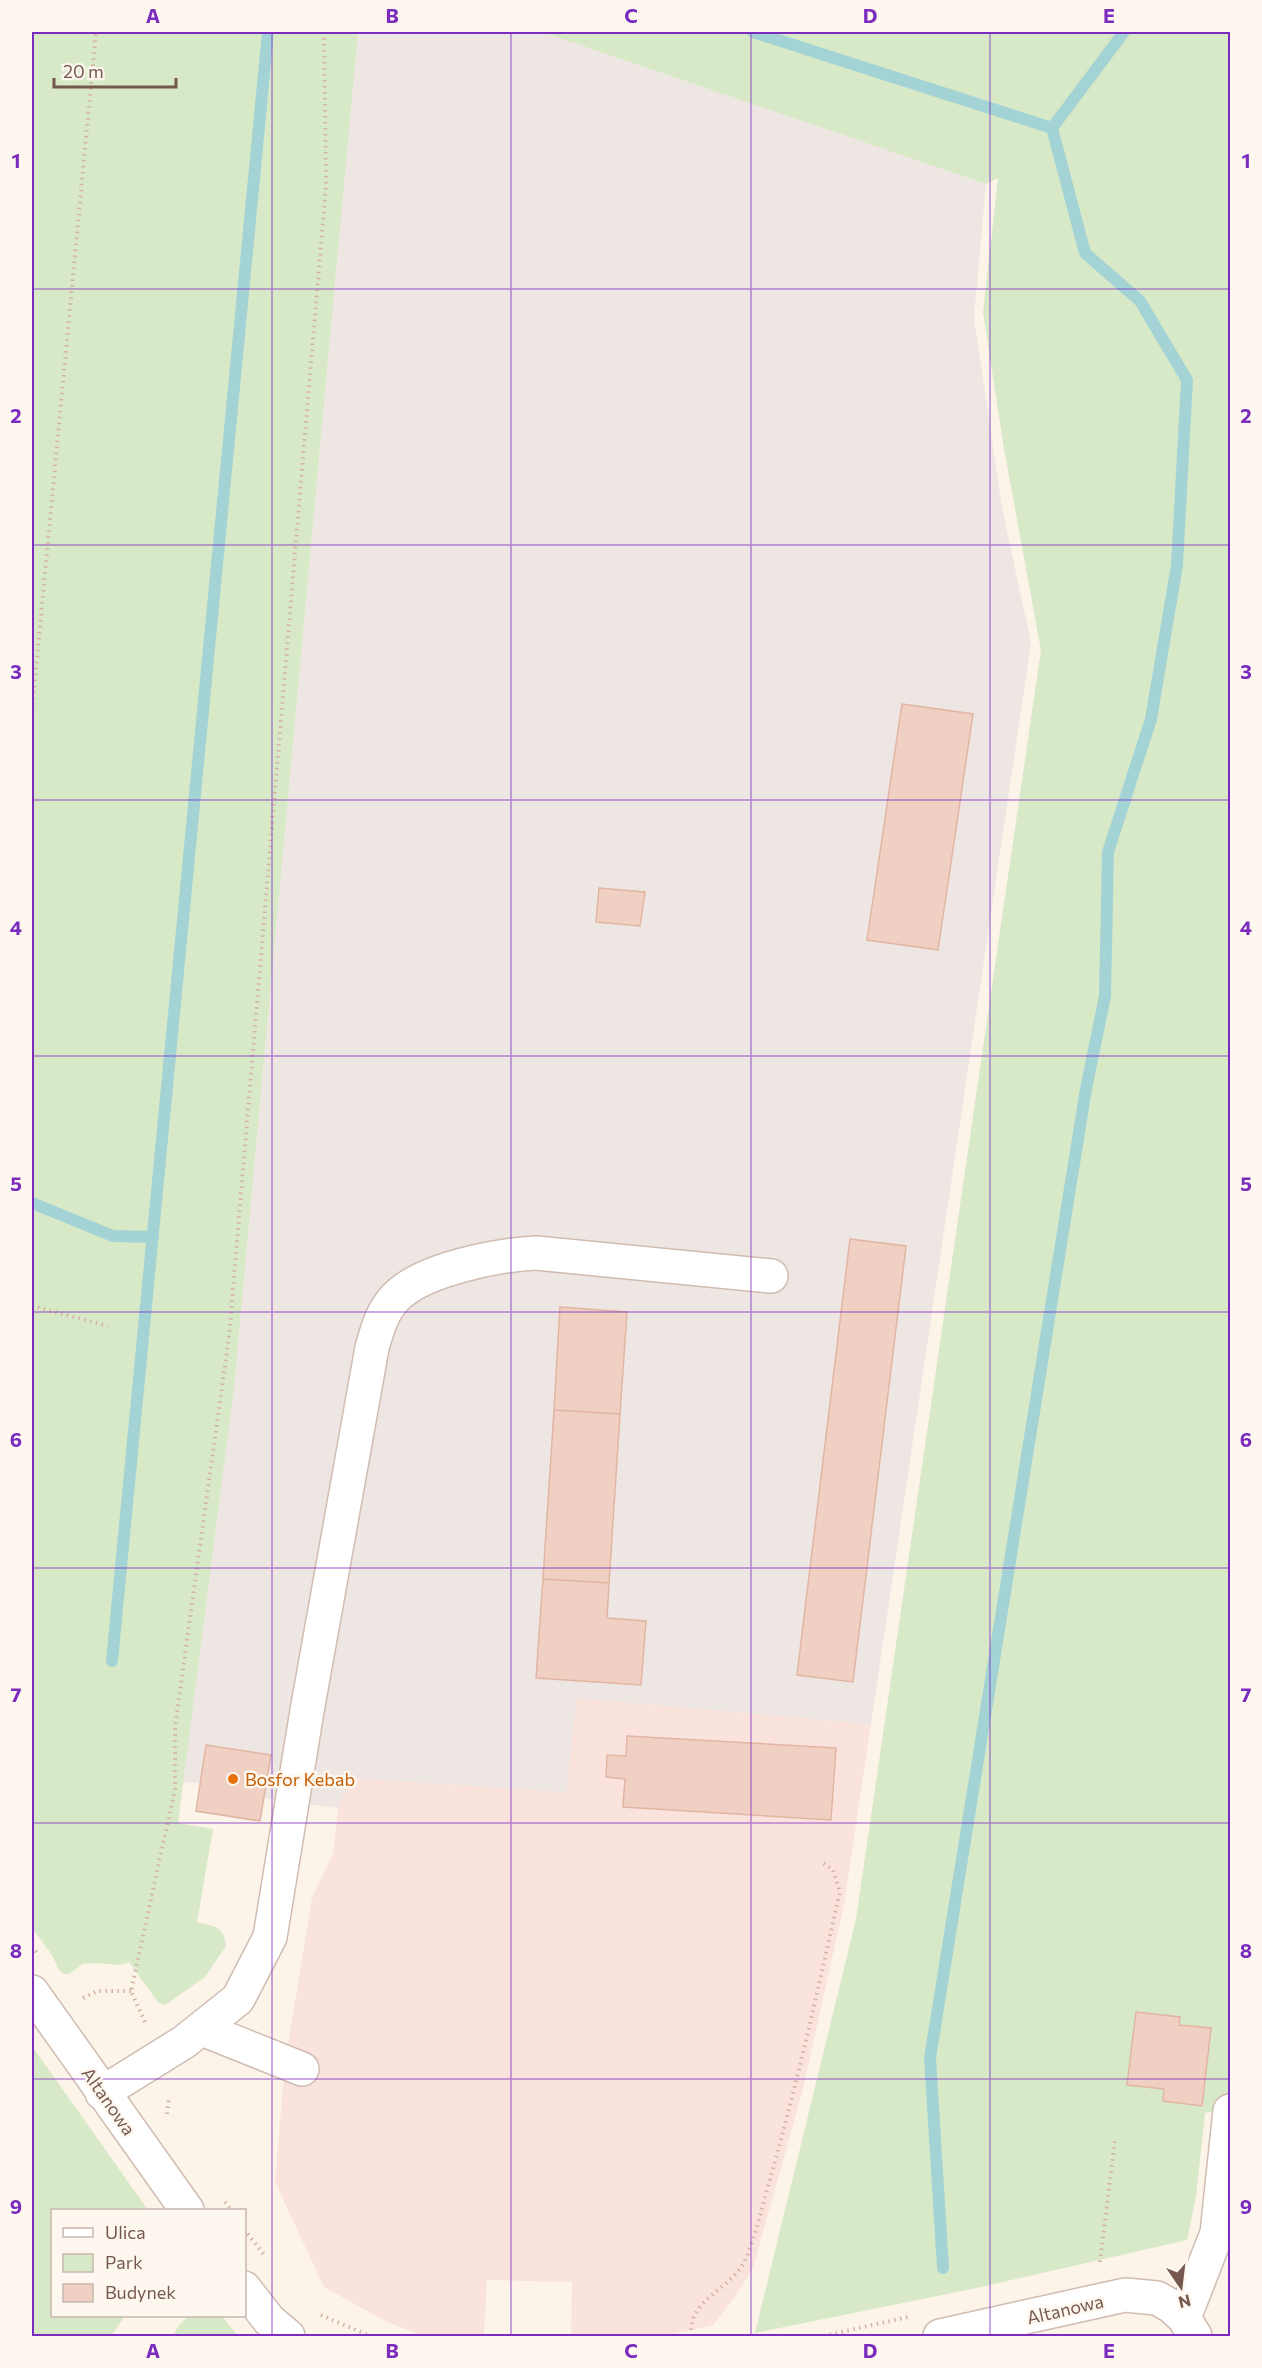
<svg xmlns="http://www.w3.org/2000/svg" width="1262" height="2368" font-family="Commissioner,sans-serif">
<rect width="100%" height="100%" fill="#fcf3e9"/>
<path fill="#fbe3dd" d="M576,1698L871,1724L844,1905L802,2093L753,2268L733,2300L713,2325L663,2336H571L572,2282L487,2280L484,2336H424L387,2322L324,2287L275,2182L285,2063L312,1898L333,1854L338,1808L350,1778L566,1792Z"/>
<path fill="#ede6e2" d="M358,32H542L986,184L974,318L1002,508L1031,643L871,1724L577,1698L566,1792L350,1778L338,1808L264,1798L200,1783L183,1782L234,1388Z"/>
<path fill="#d8e9c7" d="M32,32H358L234,1388L178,1823L213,1829L197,1922C215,1927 223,1925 226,1946L205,1977L165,2005L158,2002L129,1962L120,1965L93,1963L83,1964L69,1974H64L59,1970L52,1955L32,1928Z
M542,32H1230V2108L1205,2113L1196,2196L1187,2240L972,2289L755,2333L856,1919L1041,650L1004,449L983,312L998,178L986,184Z
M32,2046L148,2210H52V2316H125L111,2336H32Z
M189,2316H222L238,2336H173L179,2325Z"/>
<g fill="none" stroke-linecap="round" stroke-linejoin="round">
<path stroke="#a4d3d6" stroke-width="12" d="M753,32L1052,128
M32,1203L113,1236L153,1237
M112,1661L268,32
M943,2268L930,2058L1086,1089L1105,996L1108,852L1151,719L1177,565L1187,380L1140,301L1085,253L1052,128L1124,32"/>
</g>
<path fill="#f0d0c2" stroke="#e2b5a3" stroke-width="1.5" d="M902,704L973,714L938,950L867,940Z
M599,888L645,892L640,926L596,922Z
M850,1239L906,1246L853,1682L797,1675Z
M560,1307L627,1312L620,1414L554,1410Z
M554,1410L620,1414L609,1583L543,1579Z
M543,1579L609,1583L607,1618L646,1621L641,1685L536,1678Z
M627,1736L836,1748L831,1820L623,1807L625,1779L606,1777L607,1755L626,1756Z
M206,1745L271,1755L260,1821L196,1811Z
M1136,2012L1180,2017L1179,2025L1211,2028L1202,2106L1163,2101L1164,2089L1127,2085Z"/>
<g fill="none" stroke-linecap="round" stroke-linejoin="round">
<defs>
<path id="minor" d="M32,1992L187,2210
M202,2029L302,2069
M102,2093L184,2042L238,1999L270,1937L307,1711L372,1348C377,1330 382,1311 396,1297C423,1269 498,1255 536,1253L771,1276
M244,2288L269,2320L288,2336
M1184,2318L1217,2233L1230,2111
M940,2336L1125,2295L1157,2298L1171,2306L1184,2318L1195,2336"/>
</defs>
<use href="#minor" stroke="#d0bcb1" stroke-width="36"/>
<path stroke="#d5b3a4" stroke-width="4" stroke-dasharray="1.5 4.5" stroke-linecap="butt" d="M32,711L96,32
M32,1306L108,1326
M32,1946L39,1956
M83,1998L98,1991H131
M145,2022L131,1991L175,1789V1727L229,1336L326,185L324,32
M167,2114L169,2098
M225,2202L231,2210
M244,2229L265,2256
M1100,2262L1115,2140
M321,2315L370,2336
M692,2336C685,2300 734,2289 746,2258C757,2232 763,2203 771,2175C798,2082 818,1987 840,1892L833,1870L823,1863
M824,2336L908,2317"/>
<use href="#minor" stroke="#fff" stroke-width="33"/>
</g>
<path fill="none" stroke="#7b2cbf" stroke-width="1.5" stroke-opacity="0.55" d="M272,32V2336M511,32V2336M751,32V2336M990,32V2336M32,289H1230M32,545H1230M32,800H1230M32,1056H1230M32,1312H1230M32,1568H1230M32,1823H1230M32,2079H1230"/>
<circle fill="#e8710a" stroke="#fef7ef" stroke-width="2" cx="233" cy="1779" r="6"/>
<g text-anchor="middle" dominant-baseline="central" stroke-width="5" stroke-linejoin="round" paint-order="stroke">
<g font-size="18" fill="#c56008" stroke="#fef7ef" text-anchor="start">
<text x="245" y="1779">Bosfor Kebab</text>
</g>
<g font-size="18" fill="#75584d" stroke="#fef7ef">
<text transform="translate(109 2101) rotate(55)">Altanowa</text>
<text transform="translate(1065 2309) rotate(-13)">Altanowa</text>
</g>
</g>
<rect width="1262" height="2368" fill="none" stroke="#fef7ef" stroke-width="66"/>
<rect x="51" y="2209" width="195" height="108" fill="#fef7ef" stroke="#c7b7ae" stroke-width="1.5"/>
<rect x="63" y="2228" width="30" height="9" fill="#ffffff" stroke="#c7b7ae" stroke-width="1.5"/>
<text x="105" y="2239" font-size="18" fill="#75584d">Ulica</text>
<rect x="63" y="2254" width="30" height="18" fill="#d8e9c7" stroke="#c7b7ae" stroke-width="1.5"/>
<text x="105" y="2269" font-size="18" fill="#75584d">Park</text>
<rect x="63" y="2284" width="30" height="18" fill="#f0d0c2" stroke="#c7b7ae" stroke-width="1.5"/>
<text x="105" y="2299" font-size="18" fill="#75584d">Budynek</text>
<g transform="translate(1181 2287) rotate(166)" stroke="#fef7ef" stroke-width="4.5" paint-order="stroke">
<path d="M0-4.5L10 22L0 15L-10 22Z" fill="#75584d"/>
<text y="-9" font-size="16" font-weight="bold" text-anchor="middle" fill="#75584d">N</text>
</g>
<path d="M54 78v9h122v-9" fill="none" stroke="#75584d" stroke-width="3"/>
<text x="63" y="78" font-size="18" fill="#75584d" stroke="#fef7ef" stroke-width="4.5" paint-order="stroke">20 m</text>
<rect x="33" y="33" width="1196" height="2302" fill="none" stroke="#7b2cbf" stroke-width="2"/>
<g font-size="20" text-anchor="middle" font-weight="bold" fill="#7b2cbf">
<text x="153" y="23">A</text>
<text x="392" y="23">B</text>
<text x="631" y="23">C</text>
<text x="870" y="23">D</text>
<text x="1109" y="23">E</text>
<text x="16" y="168">1</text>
<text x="1246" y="168">1</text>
<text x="16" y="423">2</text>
<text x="1246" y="423">2</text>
<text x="16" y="679">3</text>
<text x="1246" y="679">3</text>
<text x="16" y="935">4</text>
<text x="1246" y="935">4</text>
<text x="16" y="1191">5</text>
<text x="1246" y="1191">5</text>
<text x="16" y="1447">6</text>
<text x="1246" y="1447">6</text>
<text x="16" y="1702">7</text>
<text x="1246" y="1702">7</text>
<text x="16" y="1958">8</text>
<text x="1246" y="1958">8</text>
<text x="16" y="2214">9</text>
<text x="1246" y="2214">9</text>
<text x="153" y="2358">A</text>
<text x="392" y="2358">B</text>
<text x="631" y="2358">C</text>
<text x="870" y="2358">D</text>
<text x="1109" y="2358">E</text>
</g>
</svg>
